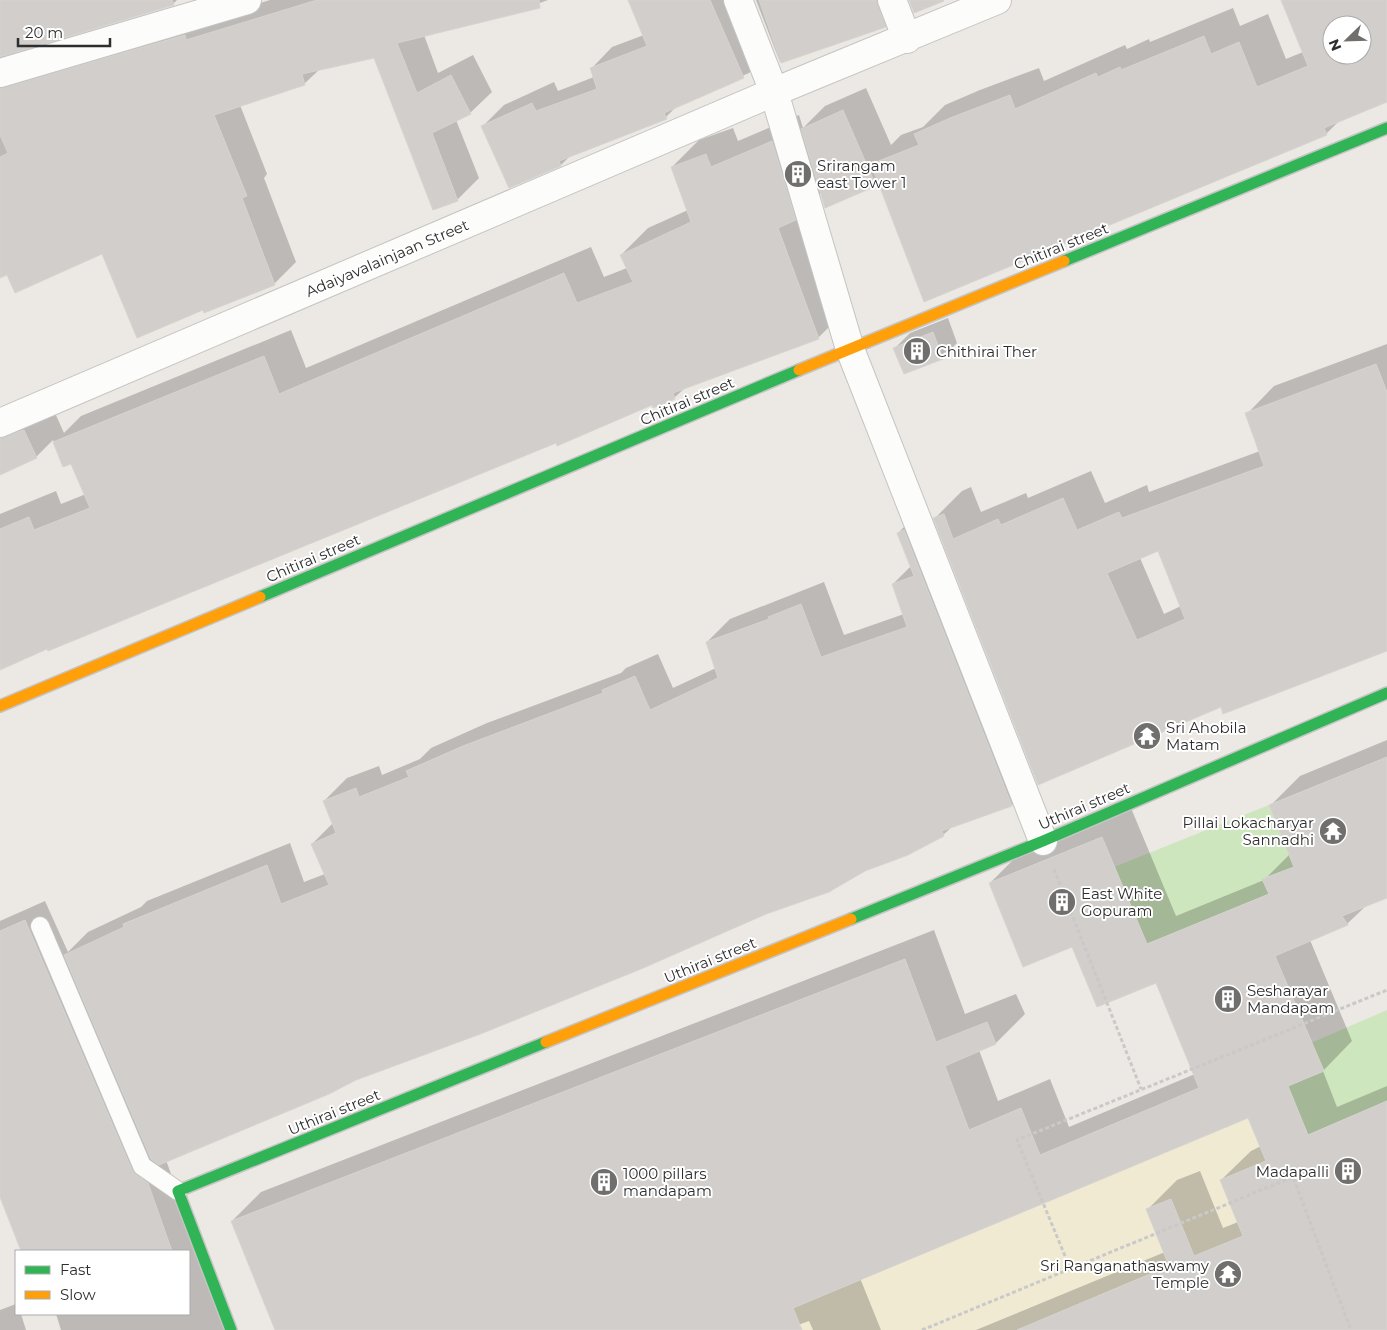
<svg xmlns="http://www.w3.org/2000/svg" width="1387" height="1330" font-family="Montserrat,sans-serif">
<rect width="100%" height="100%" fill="#ece8e4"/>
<path fill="#cee6be" d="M1269,805L1294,867L1263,879L1269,894L1146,944L1114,867Z
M1387,1010V1101L1307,1135L1288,1086L1324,1071L1311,1043Z"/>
<path fill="#f0ead3" d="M1248,1118L1260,1147L1294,1132L1285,1218L1016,1330H790L800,1326L793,1308Z"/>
<path fill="#0003" fill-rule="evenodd" d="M0,0H177L173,4L6,55L10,63L208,19L270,0H548L504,16L424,35L438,73L473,55L492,92L470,113L456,120L479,178L457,200L375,57L320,69L304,84L240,105L267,174L264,178L296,262L274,284L103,252L0,276Z
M646,0H751L771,51L749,73L679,104L666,117L570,156L561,165L510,187L483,126L504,105L554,82L558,91L594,77L591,69L612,47L644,35Z
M756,0H905L907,5L885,26L780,62Z
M1282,0H1387V101L1340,120L1326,134L879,181L875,185L821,193L807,207L845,311L818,338L686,387L674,398L653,403L556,441L48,647L0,669V514L56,491L61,504L86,494L72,462L63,466L53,440L36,457L0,474V425L51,404L64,433L81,416L291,330L306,368L591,247L604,277L627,268L621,255L648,228L688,210L672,167L699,140L733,128L738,141L799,115L803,128L825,106L866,88L891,145L901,135L923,127L945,105L980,90L1039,68L1044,81L1125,45L1127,49L1149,39L1150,42L1233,8L1240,26L1268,14L1286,59L1303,52ZM1332,25H1362V55H1332Z
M948,318L957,343L942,358L895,348L910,333Z
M1387,344V648L1221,706L1038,783L935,518L962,491L971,487L981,512L1026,493L1028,498L1091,471L1105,503L1147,485L1149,492L1260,451L1247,414L1274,386ZM1159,550L1181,606L1164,614L1140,558Z
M927,508L1035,782L1012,805L952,827L943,835L766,913L355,1079L166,1160L227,1330H61L56,1314H189V1251H35L22,1211L0,1193V921L45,901L68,952L88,932L141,907L147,901L290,843L304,882L325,874L312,844L333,823L324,801L347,778L379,766L382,775L420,759L431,748L487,723L621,673L626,668L658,654L673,688L716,668L707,642L730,619L824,582L844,635L904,614L893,584L911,566L898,533L921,510Z
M1387,740V896L1368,904L1347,924L1310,940L1352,1041L1323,1071L1337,1107L1387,1086V1330H976L1165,1252L1147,1210L1177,1180L1200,1171L1223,1228L1238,1222L1221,1180L1251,1151L1261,1146L1248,1116L860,1278L881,1330H813L809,1321L798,1325L800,1330H276L232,1221L261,1192L934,930L965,1014L1016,994L1025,1014L996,1043L979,1050L998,1101L1050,1079L1069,1127L1195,1074L1156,982L1072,945L990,883L1019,854L1131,808L1176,916L1264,880L1290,854L1271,805L1300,776Z
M16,1304V1314H21L26,1330H0V1310Z"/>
<path fill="#d1cecb" stroke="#d7d4d0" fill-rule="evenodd" d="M0,0H172L174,5L0,57Z
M317,0H539L540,8L397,43L417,93L451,75L471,114L432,133L458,201L433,210L374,58L302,74L305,85L214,115L247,196L242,198L275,285L204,313L203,310L137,338L102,254L15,293L7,275L0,278V157L8,153L0,135V88L185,35L186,40Z
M628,0H710L744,78L664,113L667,119L559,161L561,166L509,188L481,126L532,103L536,111L597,89L590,68L647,46Z
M759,0H877L886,27L781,63Z
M909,0H943L944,1L914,13Z
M1281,0H1387V102L1324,128L1327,135L924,302L871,164L919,145L914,134L950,118L1010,95L1015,109L1096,73L1098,77L1120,67L1121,70L1204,36L1211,54L1239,42L1257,87L1308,66ZM1332,25H1362V55H1332Z
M843,110L876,186L825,208L801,129Z
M772,141L796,220L778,228L819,339L673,393L675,399L653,408L652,405L557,446L556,443L48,651L47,649L0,670V529L29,517L34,530L90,508L71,464L63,467L53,442L264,356L279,394L564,273L577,303L633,282L620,255L691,222L671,167L706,154L711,167Z
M933,332L943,359L904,374L893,348Z
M1376,364L1387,392V651L1223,714L1221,707L1038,785L933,518L944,514L953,539L998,519L1001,525L1063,498L1077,530L1119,512L1122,518L1264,466L1245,413ZM1158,551L1185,619L1137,640L1107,573Z
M24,430L37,458L0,475V438Z
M904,530L1012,806L942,831L944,836L908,855L865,871L829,892L766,914L641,969L483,1033L356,1080L329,1094L159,1165L151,1159L64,955L124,927L123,924L267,865L281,904L329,885L311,844L336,833L323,801L356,788L359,797L409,777L406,771L463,746L603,693L602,690L635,676L650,710L718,678L706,642L769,619L768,617L801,604L821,657L907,627L892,584L914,576L897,533Z
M1387,757V898L1342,916L1348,925L1275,956L1324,1071L1288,1086L1308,1135L1387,1101V1330H1017L1169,1266L1146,1209L1171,1199L1194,1256L1243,1236L1220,1180L1266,1161L1248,1118L793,1308L802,1330H275L231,1221L905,959L936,1042L987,1022L996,1044L945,1066L969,1130L1021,1108L1040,1155L1199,1088L1156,983L1097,1007L1072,947L1023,967L989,883L1102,837L1147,944L1269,894L1262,879L1294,867L1269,805Z
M25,920L132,1170L148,1183L172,1251H21L0,1197V931Z"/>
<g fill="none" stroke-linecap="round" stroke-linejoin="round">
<defs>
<path id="lane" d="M40,926L142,1166L178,1191"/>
<path id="street" d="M738,0L774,92L850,349L1043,841
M892,0L907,39
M0,73L247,0
M0,423L774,92L997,0"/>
<path id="fast" d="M1064,261L1387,128
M260,597L799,370
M851,919L1043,841L1387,693
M231,1330L178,1191L546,1042"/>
<path id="slow" d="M799,370L1064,261
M0,706L260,597
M546,1042L851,919"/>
</defs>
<use href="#lane" stroke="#c5c4c5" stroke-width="20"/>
<use href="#street" stroke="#c5c4c5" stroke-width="30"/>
<use href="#fast" stroke="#c5c4c5" stroke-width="14"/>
<use href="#slow" stroke="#c5c4c5" stroke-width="14"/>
<path stroke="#c9c9c8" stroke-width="3" stroke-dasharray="4 2.5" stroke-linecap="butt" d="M1054,869L1141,1089
M1070,1268L1017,1140L1387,990
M922,1330L1293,1177L1351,1330"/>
<use href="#lane" stroke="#fcfcfb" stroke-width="18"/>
<use href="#street" stroke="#fcfcfb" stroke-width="28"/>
<use href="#fast" stroke="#30b455" stroke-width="11"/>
<use href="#slow" stroke="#ff9f0a" stroke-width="11"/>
</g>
<defs>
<symbol id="building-disc" viewBox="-11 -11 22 22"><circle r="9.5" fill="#706f6e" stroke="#fff"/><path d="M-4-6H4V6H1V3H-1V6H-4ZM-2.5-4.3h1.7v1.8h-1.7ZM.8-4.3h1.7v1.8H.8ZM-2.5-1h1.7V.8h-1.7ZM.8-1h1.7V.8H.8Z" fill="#fff"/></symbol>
<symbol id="temple-disc" viewBox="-11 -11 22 22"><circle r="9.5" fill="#706f6e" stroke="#fff"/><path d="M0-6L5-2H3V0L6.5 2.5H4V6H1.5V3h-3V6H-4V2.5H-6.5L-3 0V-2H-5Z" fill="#fff"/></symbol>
</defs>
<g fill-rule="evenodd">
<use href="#building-disc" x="782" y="158" width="32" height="32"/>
<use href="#building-disc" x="901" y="335" width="32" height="32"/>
<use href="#temple-disc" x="1131" y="720" width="32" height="32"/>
<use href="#temple-disc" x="1317" y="815" width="32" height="32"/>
<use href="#building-disc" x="1046" y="886" width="32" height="32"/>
<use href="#building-disc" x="1212" y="983" width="32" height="32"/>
<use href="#building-disc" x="1332" y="1155" width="32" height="32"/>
<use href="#building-disc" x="588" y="1166" width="32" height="32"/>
<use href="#temple-disc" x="1212" y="1258" width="32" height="32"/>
</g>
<g text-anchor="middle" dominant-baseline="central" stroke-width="4" stroke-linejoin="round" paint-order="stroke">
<g font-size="15" fill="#2e2e2e" stroke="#fff" text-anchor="start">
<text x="817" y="165">Srirangam<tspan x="817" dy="17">east Tower 1</tspan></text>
<text x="936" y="351">Chithirai Ther</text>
<text x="1166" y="727">Sri Ahobila<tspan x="1166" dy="17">Matam</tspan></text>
<text x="1314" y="822" text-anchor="end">Pillai Lokacharyar<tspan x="1314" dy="17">Sannadhi</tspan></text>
<text x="1081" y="893">East White<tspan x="1081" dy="17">Gopuram</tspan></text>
<text x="1247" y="990">Sesharayar<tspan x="1247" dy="17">Mandapam</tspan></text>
<text x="1329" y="1171" text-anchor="end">Madapalli</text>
<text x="623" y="1173">1000 pillars<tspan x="623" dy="17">mandapam</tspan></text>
<text x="1209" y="1265" text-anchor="end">Sri Ranganathaswamy<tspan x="1209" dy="17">Temple</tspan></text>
</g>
<g font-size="15" fill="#2e2e2e" stroke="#fff">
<text transform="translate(1061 246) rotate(-22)">Chitirai street</text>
<text transform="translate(387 258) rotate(-23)">Adaiyavalainjaan Street</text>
<text transform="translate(687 401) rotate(-23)">Chitirai street</text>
<text transform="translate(313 558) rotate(-23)">Chitirai street</text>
<text transform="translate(1084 806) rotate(-23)">Uthirai street</text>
<text transform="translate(710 960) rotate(-22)">Uthirai street</text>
<text transform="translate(334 1112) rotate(-22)">Uthirai street</text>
</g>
</g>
<rect x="15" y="1250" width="175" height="65" fill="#ffffff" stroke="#ababab"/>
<rect x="25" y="1266" width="25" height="8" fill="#30b455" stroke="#ababab"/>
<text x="60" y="1275" font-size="15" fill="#2e2e2e">Fast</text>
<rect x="25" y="1291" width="25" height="8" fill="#ff9f0a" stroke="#ababab"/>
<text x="60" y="1300" font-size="15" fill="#2e2e2e">Slow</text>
<g transform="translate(1347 40) rotate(247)"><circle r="24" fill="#ffffff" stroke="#ababab"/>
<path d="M0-4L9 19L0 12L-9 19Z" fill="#706f6e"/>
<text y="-8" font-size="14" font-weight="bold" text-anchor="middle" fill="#2e2e2e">N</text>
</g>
<path d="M18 38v8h92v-8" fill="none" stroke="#2e2e2e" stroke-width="2.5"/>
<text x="25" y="38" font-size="15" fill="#2e2e2e" stroke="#ffffff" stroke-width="4" paint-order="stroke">20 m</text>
</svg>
